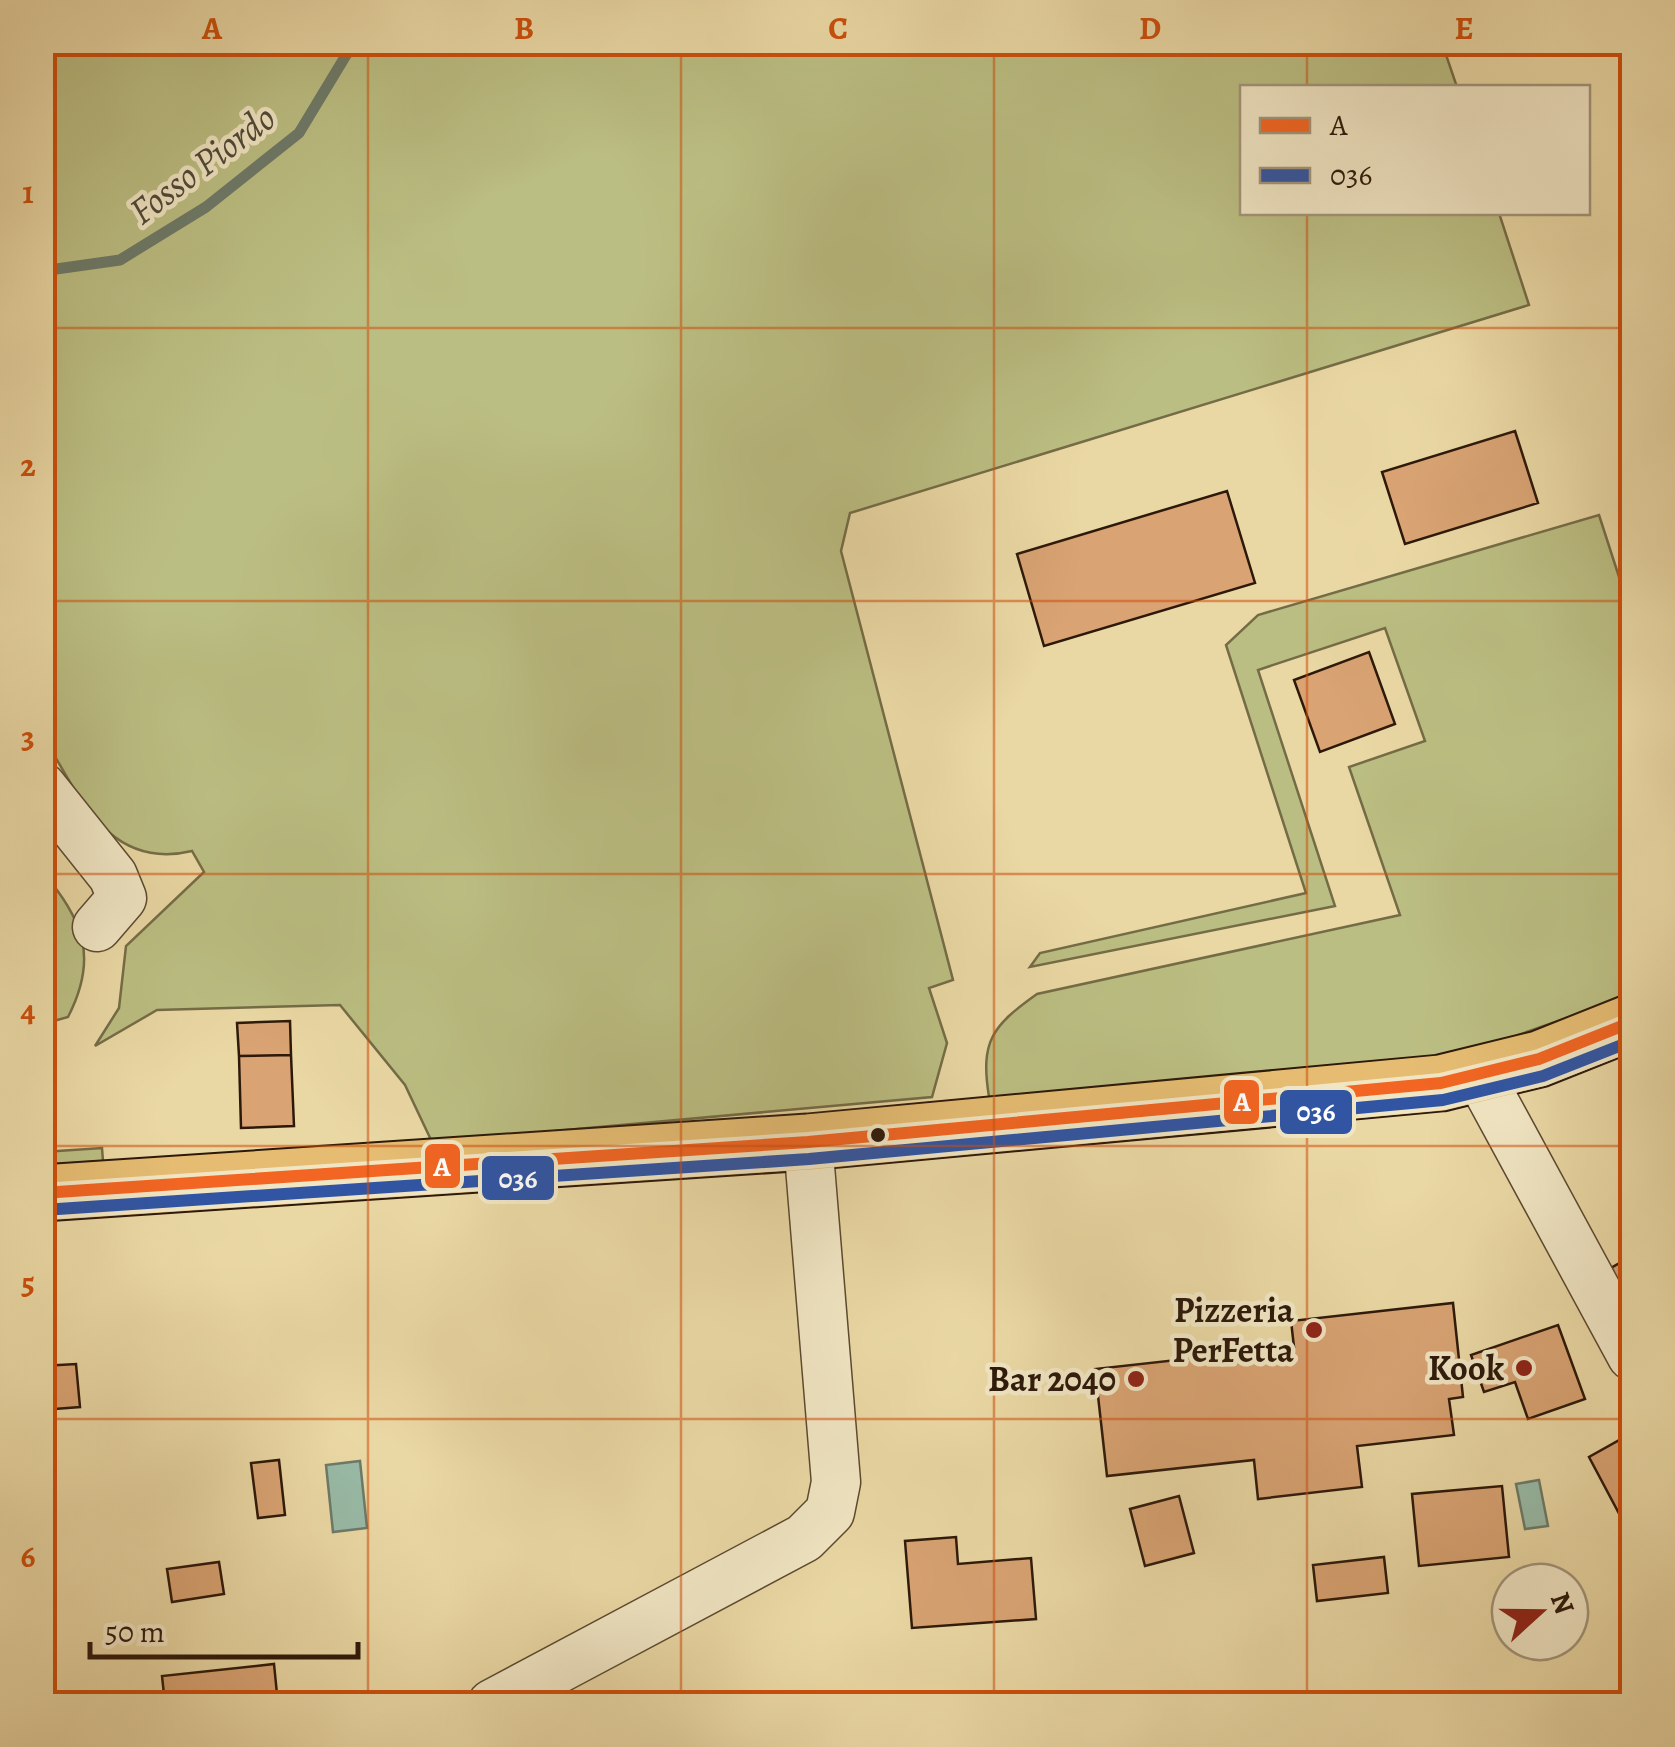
<svg xmlns="http://www.w3.org/2000/svg" width="1675" height="1747" font-family="Alegreya,serif">
<rect width="100%" height="100%" fill="#ead8a4"/>
<filter id="stains"><feTurbulence type="fractalNoise" baseFrequency=".002" numOctaves="4"/><feColorMatrix values="0 0 0 0 .2 0 0 0 0 .09 0 0 0 0 .02 0 0 0 .5 -.17"/></filter>
<radialGradient id="worn" r=".72"><stop offset=".6" stop-color="#630" stop-opacity="0"/><stop offset="1" stop-color="#630" stop-opacity=".3"/></radialGradient>
<path fill="#bbbe82" stroke="#746c46" stroke-width="2.5" d="M42,43H1442L1457,87L1242,88V212L1499,213L1529,305L850,513L841,551L953,980L929,988L947,1043L932,1097L432,1142L405,1085L340,1005L157,1010L95,1046L119,1008L126,946L204,872L192,851C108,871 79,795 43,736Z
M1599,515L1632,617V995L1464,1054L1377,1069L989,1097C980,1041 992,1026 1037,994L1400,915L1349,767L1425,741L1385,628L1258,670L1335,906L1030,967L1040,953L1306,893L1226,645L1258,615Z
M42,871C83,920 99,957 68,1017L43,1024Z
M102,1148L103,1161L43,1165V1152Z"/>
<path fill="#98baa6" stroke="#6d7a68" stroke-width="2.5" d="M360,1461L367,1528L333,1532L326,1465Z
M1539,1480L1548,1526L1525,1529L1516,1484Z"/>
<g fill="none" stroke-linecap="round" stroke-linejoin="round">
<path stroke="#6d7a68" stroke-width="11" d="M42,271L120,260L206,207L299,133L354,42"/>
</g>
<path fill="#d9a373" stroke="#2d190a" stroke-width="2.5" d="M1515,431L1538,503L1405,544L1382,472Z
M1227,491L1255,583L1044,646L1017,554Z
M1369,652L1395,724L1320,752L1294,680Z
M290,1021L291,1055L239,1056L237,1023Z
M291,1055L294,1126L241,1128L239,1056Z
M1632,1256V1328L1602,1273Z
M1453,1303L1463,1397L1449,1399L1454,1435L1357,1446L1362,1487L1258,1499L1254,1460L1107,1476L1095,1369L1294,1347L1291,1321Z
M1558,1325L1585,1399L1528,1419L1515,1382L1484,1392L1471,1355Z
M76,1364L80,1407L42,1410V1366Z
M1632,1433V1516L1623,1521L1589,1457Z
M279,1460L285,1515L258,1518L251,1463Z
M1502,1486L1509,1557L1419,1566L1412,1494Z
M1179,1496L1194,1553L1145,1566L1130,1509Z
M956,1537L958,1564L1031,1558L1036,1619L912,1628L905,1541Z
M1384,1557L1388,1593L1317,1601L1313,1565Z
M219,1562L224,1594L172,1602L167,1569Z
M274,1664L278,1704H165L162,1676Z"/>
<g fill="none" stroke-linecap="round" stroke-linejoin="round">
<defs>
<path id="minor" d="M42,787L113,876L122,898L97,927
M1480,1076L1632,1356
M492,1704L804,1538L830,1512L836,1482L808,1142"/>
<path id="major" d="M42,1193L808,1142L1441,1083L1539,1059L1632,1022"/>
</defs>
<use href="#minor" stroke="#5c4930" stroke-width="51"/>
<use href="#major" stroke="#2d190a" stroke-width="59"/>
<use href="#minor" stroke="#f1e6c4" stroke-width="48"/>
<use href="#major" stroke="#e5bc72" stroke-width="55"/>
<defs>
<path id="bus-1" d="M42,1193L808,1142L1441,1083L1539,1059L1632,1022"/>
<path id="bus-2" d="M43,1210L809,1159L1443,1100L1543,1076L1632,1041"/>
</defs>
<use href="#bus-1" stroke="#f1e6c4" stroke-width="20"/>
<use href="#bus-2" stroke="#f1e6c4" stroke-width="20"/>
<use href="#bus-1" stroke="#f26522" stroke-width="12"/>
<use href="#bus-2" stroke="#3155a3" stroke-width="12"/>
</g>
<path fill="none" stroke="#cc4f0c" stroke-width="2.5" stroke-opacity="0.55" d="M368,42V1704M681,42V1704M994,42V1704M1307,42V88M1307,212V1704M42,328H1632M42,601H1632M42,874H1632M42,1146H1632M42,1419H1632"/>
<circle fill="#2d190a" stroke="#f1e6c4" stroke-width="4" cx="878" cy="1135" r="9"/>
<g fill="#8f2418" stroke="#f1e6c4" stroke-width="4">
<circle cx="1314" cy="1330" r="10"/>
<circle cx="1524" cy="1368" r="10"/>
<circle cx="1136" cy="1379" r="10"/>
</g>
<g text-anchor="middle" dominant-baseline="central" stroke-width="9" stroke-linejoin="round" paint-order="stroke">
<g font-size="35" font-weight="bold" fill="#2d190a" stroke="#f1e6c4" text-anchor="end">
<text x="1294" y="1310">Pizzeria<tspan x="1294" dy="40">PerFetta</tspan></text>
<text x="1504" y="1368">Kook</text>
<text x="1116" y="1379">Bar 2040</text>
</g>
<g font-size="38" font-style="italic" fill="#4d4939" stroke="#f1e6c4">
<text transform="translate(202 164) rotate(-37)">Fosso Piordo</text>
</g>
</g>
<g stroke="#f1e6c4" stroke-width="4">
<rect x="1222" y="1078" width="39" height="48" rx="10" fill="#f26522"/>
<rect x="1278" y="1088" width="76" height="48" rx="10" fill="#3155a3"/>
<rect x="423" y="1142" width="39" height="48" rx="10" fill="#f26522"/>
<rect x="480" y="1154" width="76" height="48" rx="10" fill="#3155a3"/>
</g>
<g font-size="28" text-anchor="middle" font-weight="bold" fill="#fff">
<text x="1242" y="1111">A</text>
<text x="1316" y="1121">036</text>
<text x="442" y="1176">A</text>
<text x="518" y="1188">036</text>
</g>
<rect width="1675" height="1747" fill="none" stroke="#ead8a4" stroke-width="110"/>
<rect x="1240" y="85" width="350" height="130" fill="#f1e6c4" stroke="#a3947a" stroke-width="2.5"/>
<rect x="1260" y="118" width="50" height="15" fill="#f26522" stroke="#a3947a" stroke-width="2.5"/>
<text x="1330" y="135" font-size="30" fill="#2d190a">A</text>
<rect x="1260" y="168" width="50" height="15" fill="#3155a3" stroke="#a3947a" stroke-width="2.5"/>
<text x="1330" y="185" font-size="30" fill="#2d190a">036</text>
<g transform="translate(1540 1612) rotate(69)"><circle r="48" fill="#f1e6c4" stroke="#a3947a" stroke-width="2.5"/>
<path d="M0-8L18 38L0 25L-18 38Z" fill="#8f2418"/>
<text y="-15" font-size="28" font-weight="bold" text-anchor="middle" fill="#2d190a">N</text>
</g>
<path d="M90 1642v15h268v-15" fill="none" stroke="#2d190a" stroke-width="5"/>
<text x="105" y="1642" font-size="30" fill="#2d190a" stroke="#f1e6c4" stroke-width="8" paint-order="stroke">50 m</text>
<rect x="55" y="55" width="1565" height="1637" fill="none" stroke="#cc4f0c" stroke-width="4"/>
<g font-size="32" text-anchor="middle" font-weight="bold" fill="#cc4f0c">
<text x="212" y="39">A</text>
<text x="524" y="39">B</text>
<text x="838" y="39">C</text>
<text x="1150" y="39">D</text>
<text x="1464" y="39">E</text>
<text x="28" y="203">1</text>
<text x="28" y="476">2</text>
<text x="28" y="748">3</text>
<text x="28" y="1021">4</text>
<text x="28" y="1294">5</text>
<text x="28" y="1567">6</text>
</g>
<rect width="100%" height="100%" filter="url(#stains)"/>
<rect width="100%" height="100%" fill="url(#worn)"/>
</svg>
